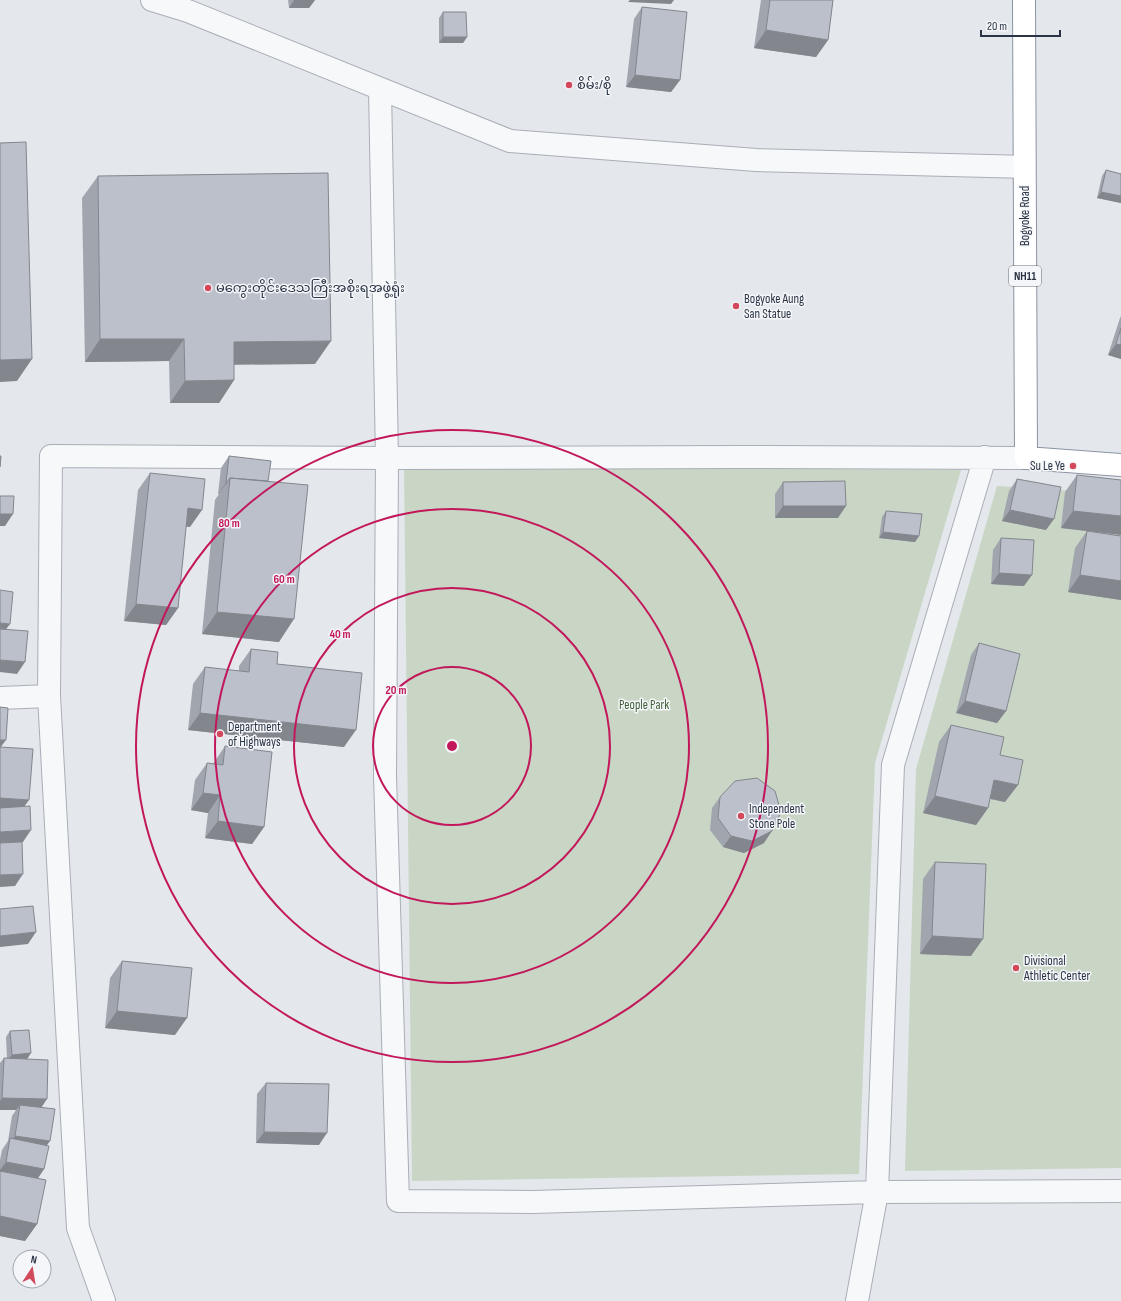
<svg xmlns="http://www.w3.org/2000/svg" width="1121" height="1301" font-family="'Sofia Sans Condensed','Noto Sans Myanmar',sans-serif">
<rect width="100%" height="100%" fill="#e4e7ec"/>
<path fill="#c9d6c5" d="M404,466L961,470L875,763L859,1174L412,1181Z
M997,486L1121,494V1168L905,1171L916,769Z"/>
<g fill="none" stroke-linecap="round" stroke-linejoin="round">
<defs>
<path id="minor" d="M152,0L188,11L510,141L756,160L1024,167
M380,89L387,458L385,776L398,1201L533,1202L877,1192L1121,1191
M0,698L49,696
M104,1301L78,1228L49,696L51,456L387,458L741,457L1026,458
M857,1301L877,1192L893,765L985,457"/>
<path id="highway" d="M1024,0L1026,458L1121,465"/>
</defs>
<use href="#minor" stroke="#a9aeb7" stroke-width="24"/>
<use href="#highway" stroke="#8b94a3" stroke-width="24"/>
<use href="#minor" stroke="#f7f8fa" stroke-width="22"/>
<use href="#highway" stroke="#fff" stroke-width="22"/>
</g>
<path fill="#a1a5ae" d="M288,0H315L309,8H289Z
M761,0H833L828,40L816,57L754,48Z
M642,7L680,80L671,92L626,87L634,19Z
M443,12L467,37L463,43H439V18Z
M1106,170L1121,174V203L1097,198L1102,176Z
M98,176L315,364H234V380L219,403H170L169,361L85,362L82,198Z
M1121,316V359L1108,355L1120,318Z
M229,456L268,481L279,642L202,634L215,500L219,494H218L221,468Z
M150,473L190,527H186L178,608L166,625L124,621L138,490Z
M1077,475L1087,531L1121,536V600L1068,592L1075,548L1087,531L1061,528L1065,492Z
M1017,479L1046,530L1002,521L1009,491Z
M783,482L838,518H775V494Z
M886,511L919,536L915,542L879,538L882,517Z
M1001,538L1024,586L991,584L993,550Z
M979,643L1006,711L997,723L956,713L971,655Z
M251,649L277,664L344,747L188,730L193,684L205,667L239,671V666Z
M951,725L1000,755L1005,802L990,799L988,808L976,825L923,813L939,742Z
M225,746L264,827L252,844L205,838L208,813L191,810L195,780L207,763L213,764Z
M720,797L764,843L744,853L723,847L710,830L712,808Z
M935,862L971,956L920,954L923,879Z
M122,961L175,1035L105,1028L110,978Z
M10,1031L31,1053L27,1059L41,1108L47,1145L44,1169L38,1178L37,1224L25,1241L0,1236V1160L2,1150L8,1141L12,1116L16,1110H0V1063L4,1058H7L6,1037Z
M266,1083L319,1145L256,1143L257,1094Z"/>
<path fill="#83868d" d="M294,0H315L309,8H289Z
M630,0H674L671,4L628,2Z
M766,30L828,40L816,57L754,48Z
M443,37H467L463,43H439Z
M635,75L680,80L671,92L626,87Z
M1101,192L1121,196V203L1097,198Z
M100,339H184L169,361L85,362Z
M331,341L315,364L218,365L234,342Z
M1116,344L1121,345V359L1108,355Z
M32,359L17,381L0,382V360Z
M234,380L219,403H170L185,381Z
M226,483H227L218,494Z
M783,506H846L838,518H775Z
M188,508L202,510L190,527L176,525Z
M1010,510L1054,519L1046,530L1002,521Z
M1073,511L1121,516V535L1061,528Z
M0,514H13L5,526H0Z
M883,532L919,536L915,542L879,538Z
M999,573L1032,575L1024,586L991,584Z
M1080,575L1121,581V600L1068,592Z
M136,604L178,608L166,625L124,621Z
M217,612L294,619L279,642L202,634Z
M0,623L10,624L1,636H0Z
M0,660L25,662L17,674L0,672Z
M965,701L1006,711L997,723L956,713Z
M200,713L356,730L344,747L188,730Z
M0,740H6L0,748Z
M994,780L1018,785L1005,802L982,797Z
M203,793L220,795L208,813L191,810Z
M935,796L988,808L976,825L923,813Z
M0,798L29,800L21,811L0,810Z
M218,821L264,827L252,844L205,838Z
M31,830L23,842L0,843V832Z
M772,831L764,843L744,853L723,847L731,836Z
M23,874L15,886L0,887V875Z
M36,932L28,944L0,947V936Z
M932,936L983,939L971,956L920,954Z
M117,1011L187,1018L175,1035L105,1028Z
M31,1053L27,1059L7,1060L12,1055Z
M2,1098L47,1099L39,1111L20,1105L16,1110H0V1101Z
M264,1132L327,1133L319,1145L256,1143Z
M15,1136L50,1141L42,1152L9,1145Z
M6,1162L44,1169L36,1181L0,1174V1170Z
M0,1216L37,1224L25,1241L0,1236Z"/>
<path fill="#bbc0ca" stroke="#83868d" d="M770,0H833L828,40L766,30Z
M642,7L687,12L680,80L635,75Z
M443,12H466L467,37H443Z
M26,142L32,359L0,360V143Z
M1106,170L1121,174V196L1101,192Z
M328,173L331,341L234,342V380L185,381L184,339H100L98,176Z
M1121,328V345L1116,344Z
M0,456H1L0,467Z
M229,456L271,461L268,481L230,478L226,483Z
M150,473L205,479L202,510L188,508L178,608L136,604Z
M1077,475L1121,480V516L1073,511Z
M230,478L308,485L294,619L217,612Z
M1017,479L1061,487L1054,519L1010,510Z
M845,481L846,506H783V482Z
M0,496H14L13,514H0Z
M886,511L922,514L919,536L883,532Z
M1087,531L1121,536V581L1080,575Z
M1001,538L1034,540L1032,575L999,573Z
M0,590L13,592L10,624L0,623Z
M0,629L28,631L25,662L0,660Z
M979,643L1020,654L1006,711L965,701Z
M251,649L278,652L277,664L362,673L356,730L200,713L205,667L249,672Z
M0,707L8,708L6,740H0Z
M951,725L1004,737L1000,755L1023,760L1018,785L994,780L988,808L935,796Z
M225,746L272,752L264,827L218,821L220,795L203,793L207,763L223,765Z
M0,747L33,749L29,800L0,798Z
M757,778L775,791L781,812L772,831L752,841L731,836L718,818L720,797L735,781Z
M30,806L31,830L0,832V808Z
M22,842L23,874L0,875V843Z
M935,862L986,864L983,939L932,936Z
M33,906L36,932L0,936V909Z
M122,961L192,968L187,1018L117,1011Z
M29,1030L31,1053L12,1055L10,1031Z
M4,1058L48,1060L47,1099L2,1098Z
M266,1083L329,1084L327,1133L264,1132Z
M20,1105L55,1109L50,1141L15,1136Z
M10,1138L49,1146L44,1169L6,1162Z
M0,1171L46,1180L37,1224L0,1216Z"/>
<g fill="none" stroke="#c2185b" stroke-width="2">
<circle cx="452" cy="746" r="79"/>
<circle cx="452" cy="746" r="158"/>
<circle cx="452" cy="746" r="237"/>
<circle cx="452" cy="746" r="316"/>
</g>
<g fill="#d1495b" stroke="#f4f6f9" stroke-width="1.5">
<circle cx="569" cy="85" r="4"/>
<circle cx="208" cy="288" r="4"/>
<circle cx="736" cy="306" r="4"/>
<circle cx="1073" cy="466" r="4"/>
<circle cx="220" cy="734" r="4"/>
<circle cx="741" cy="816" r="4"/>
<circle cx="1016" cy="968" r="4"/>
</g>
<g text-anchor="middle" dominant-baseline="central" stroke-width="3" stroke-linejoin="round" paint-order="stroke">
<rect fill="#f4f6f9" stroke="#676e7b" stroke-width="1" x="1009" y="266" width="32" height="20" rx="3"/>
<g font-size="12" font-weight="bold" fill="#2b3445">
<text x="1025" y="276">NH11</text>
</g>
<g font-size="13" fill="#2b3445" stroke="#f4f6f9" text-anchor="start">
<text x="577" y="85">စိမ်း/စို</text>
<text x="216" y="288">မကွေးတိုင်းဒေသကြီးအစိုးရအဖွဲ့ရုံး</text>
<text x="744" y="299">Bogyoke Aung<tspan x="744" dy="15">San Statue</tspan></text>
<text x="1065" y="466" text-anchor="end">Su Le Ye</text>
<text x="228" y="727">Department<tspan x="228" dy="15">of Highways</tspan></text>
<text x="749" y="809">Independent<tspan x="749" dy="15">Stone Pole</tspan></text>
<text x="1024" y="961">Divisional<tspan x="1024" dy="15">Athletic Center</tspan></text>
</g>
<g font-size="13" fill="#2b3445" stroke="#f4f6f9">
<text transform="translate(1025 216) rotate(-90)">Bogyoke Road</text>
</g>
<g font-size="13" fill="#3f6138" stroke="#f4f6f9">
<text x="644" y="705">People Park</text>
</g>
</g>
<circle cx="452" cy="746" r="6" fill="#c2185b" stroke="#f4f6f9" stroke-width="2"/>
<g font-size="12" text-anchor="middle" font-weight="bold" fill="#c2185b" stroke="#f4f6f9" stroke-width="3" stroke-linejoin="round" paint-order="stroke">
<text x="229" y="527">80 m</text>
<text x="284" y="583">60 m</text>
<text x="340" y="638">40 m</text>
<text x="396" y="694">20 m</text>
</g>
<g transform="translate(32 1269) rotate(12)"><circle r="19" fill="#f4f6f9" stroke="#a4a8b1"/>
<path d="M0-3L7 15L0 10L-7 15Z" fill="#d1495b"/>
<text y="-6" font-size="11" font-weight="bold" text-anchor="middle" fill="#2b3445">N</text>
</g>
<path d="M981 30v6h79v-6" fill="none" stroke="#2b3445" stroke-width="2"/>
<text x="987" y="30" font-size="12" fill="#2b3445" stroke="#f4f6f9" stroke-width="3" paint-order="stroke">20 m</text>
</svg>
